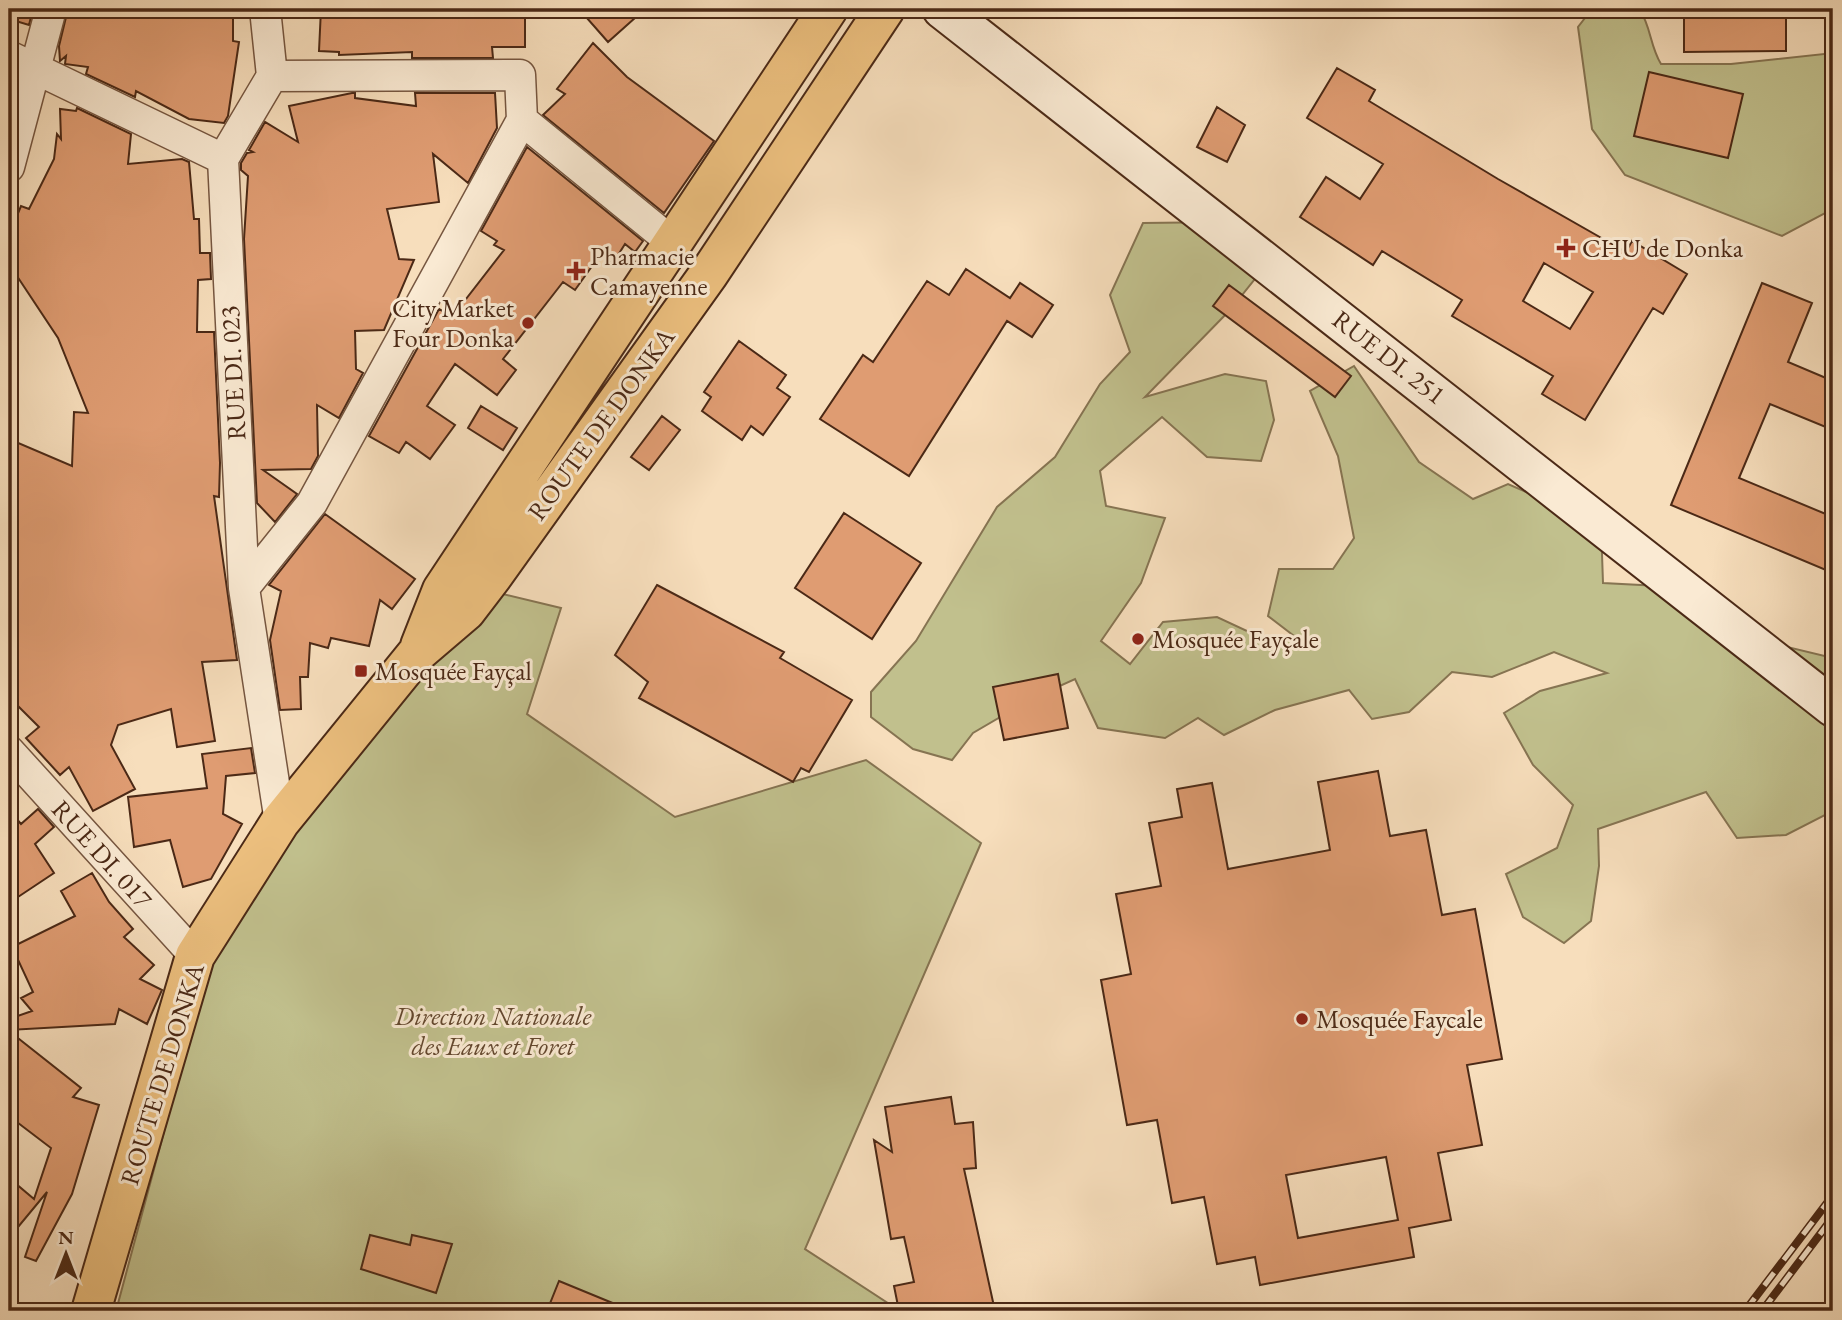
<svg xmlns="http://www.w3.org/2000/svg" width="1842" height="1320" font-family="'EB Garamond',serif">
<rect width="100%" height="100%" fill="#f7debc"/>
<filter id="stains"><feTurbulence type="fractalNoise" baseFrequency=".00286" numOctaves="4"/><feColorMatrix values="0 0 0 0 .2 0 0 0 0 .09 0 0 0 0 .02 0 0 0 .5 -.17"/></filter>
<radialGradient id="worn" r=".72"><stop offset=".6" stop-color="#630" stop-opacity="0"/><stop offset="1" stop-color="#630" stop-opacity=".3"/></radialGradient>
<path fill="#c1c08d" stroke="#867452" stroke-width="2" d="M1592,9L1640,10C1651,27 1650,46 1661,64H1731L1833,53V209L1782,236L1625,175L1592,129L1578,27Z
M1228,222L1270,260L1230,310L1145,397L1225,374L1266,381L1274,420L1261,461L1207,457L1162,417L1100,471L1106,506L1165,518L1141,583L1101,641L1130,664L1163,622L1217,617L1264,639H1298L1268,616L1279,569H1333L1354,538L1338,456L1310,391L1354,366L1419,462L1473,499L1508,484L1601,525L1603,583L1679,587L1737,635L1833,658V811L1786,835L1737,838L1706,792L1598,829L1599,866L1591,921L1564,943L1523,917L1506,874L1557,848L1573,805L1533,765L1504,713L1540,691L1607,673L1554,652L1492,677L1452,672L1409,712L1372,719L1349,690L1275,710L1224,735L1198,718L1165,738L1098,728L1075,679L1031,699L973,733L952,760L913,749L871,717V692L916,641L997,507L1055,457L1100,384L1130,352L1110,295L1143,223Z
M469,586L561,608L527,714L675,817L866,760L981,843L805,1249L900,1311H116L217,934Z"/>
<path fill="#df9c72" stroke="#4b2916" stroke-width="2" fill-rule="evenodd" d="M9,9H33L29,25L9,19Z
M68,9H233V41L239,42L228,116L224,123L189,119L136,91L135,97L86,74L88,67L65,64L66,56L60,61L59,46Z
M321,9H525V47H492L493,58H412V52L339,55V52L319,51Z
M579,9H645L608,42Z
M1684,9H1786V51L1684,52Z
M593,43L627,77L714,141L664,213L543,115L565,94L557,89Z
M1337,68L1375,90L1369,101L1498,179L1626,252L1632,241L1687,274L1663,314L1653,308L1585,420L1542,394L1553,376L1452,316L1462,300L1382,251L1373,265L1300,217L1326,177L1360,199L1383,164L1307,118ZM1544,263L1593,292L1570,329L1523,301Z
M1649,72L1743,94L1728,158L1634,136Z
M352,93H355V98L416,106L415,93H495L497,128L468,183L433,154L439,202L387,209L399,259L414,260L384,330L355,331L356,369L363,373L339,418L317,405L318,456L311,469L263,470L297,494L275,522L257,503L244,239L248,176L241,170V163L247,153L253,152L249,150L265,122L298,142L289,106Z
M1217,107L1245,125L1227,162L1197,147Z
M77,108L131,134L128,164L182,159L189,162L194,219H199L200,253H210L211,279L198,280L197,332H214L220,463L219,497L214,496L237,660L202,662L215,741L177,747L171,709L118,725L111,745L135,789L93,811L69,767L60,775L26,738L39,727L9,697V439L72,466L74,412L88,413L58,338L9,264V235L21,206L29,209L54,159L57,134L61,139L60,109L76,111Z
M527,147L643,241L635,252L625,244L613,263L600,255L575,290L563,282L503,359L516,370L497,395L455,364L427,406L455,425L430,459L406,442L399,453L369,436L439,309L452,317L504,250L494,245L497,241L481,231Z
M966,269L1010,298L1020,283L1053,305L1032,337L1007,321L909,476L820,419L863,355L873,362L927,281L949,295Z
M1762,283L1812,303L1788,362L1833,381V430L1770,404L1739,478L1833,517V573L1671,505Z
M1229,285L1351,376L1335,397L1213,306Z
M739,341L786,375L777,388L790,397L763,435L751,426L742,440L702,411L711,397L704,392Z
M481,406L517,428L503,450L468,428Z
M662,416L680,430L649,470L631,457Z
M844,513L921,563L872,639L795,588Z
M325,514L415,579L392,609L380,600L369,646L331,638L328,648L310,643L308,677H300L301,709L280,710L270,640L281,591L269,585Z
M657,585L784,652L780,658L852,700L809,772L801,768L793,782L639,698L648,682L615,655Z
M1058,674L1068,728L1004,740L993,687Z
M251,748L255,773L226,776L223,814L242,824L211,879L183,887L170,840L134,847L128,797L207,788L202,754Z
M1378,771L1390,836L1426,830L1442,915L1475,909L1502,1059L1467,1065L1482,1145L1438,1153L1451,1220L1409,1228L1414,1257L1260,1285L1255,1257L1217,1264L1204,1197L1172,1203L1157,1120L1127,1125L1101,980L1131,974L1116,894L1161,886L1149,823L1182,817L1177,789L1212,783L1228,869L1330,850L1318,782ZM1386,1157L1398,1220L1298,1238L1286,1175Z
M38,809L54,827L35,844L54,873L9,903V810L21,824Z
M92,873L109,902L133,929L124,937L154,965L140,979L162,990L147,1024L119,1009L115,1024L9,1030V1019L32,1011L21,998L33,992L12,947L75,916L61,891Z
M9,1031L81,1088L73,1097L99,1105L72,1194L36,1261L25,1257L47,1192L9,1238V1178L34,1199L51,1148L9,1116Z
M951,1097L955,1124L973,1122L976,1168L964,1169L995,1311H899L894,1286L914,1282L904,1237L891,1239L874,1140L892,1152L885,1107Z
M370,1235L410,1245L412,1235L452,1244L436,1293L361,1269Z
M559,1281L632,1311H547Z"/>
<g fill="none" stroke-linecap="round" stroke-linejoin="round">
<defs>
<path id="minor" d="M9,56L223,159L244,588L280,822
M272,76L520,75L522,120L673,243
M223,159L272,76L265,9
M9,167L51,9
M244,588L312,503L522,120
M9,751L195,956"/>
<path id="secondary" d="M942,9L1833,707"/>
<path id="primary" d="M420,646L442,590L828,9
M91,1311L195,956L280,822L418,652L466,611L492,577L708,275L885,9"/>
</defs>
<use href="#minor" stroke="#765640" stroke-width="33"/>
<use href="#secondary" stroke="#4b2916" stroke-width="42"/>
<use href="#primary" stroke="#4b2916" stroke-width="42"/>
<use href="#minor" stroke="#faead3" stroke-width="30"/>
<use href="#secondary" stroke="#faead3" stroke-width="38"/>
<use href="#primary" stroke="#ecbf7e" stroke-width="38"/>
<defs>
<path id="rail" d="M1745,1311L1833,1195
M1762,1311L1833,1217"/>
</defs>
<use href="#rail" stroke="#4b2916" stroke-width="8"/>
<use href="#rail" stroke="#faead3" stroke-width="5" stroke-dasharray="16" stroke-linecap="butt"/>
</g>
<g fill="#8f2418" stroke="#faead3" stroke-width="2.5">
<path d="M1562.5 237.5h7v7h7v7h-7v7h-7v-7h-7v-7h7z"/>
<path d="M572.5 260.5h7v7h7v7h-7v7h-7v-7h-7v-7h7z"/>
<circle cx="528" cy="323" r="7"/>
<circle cx="1138" cy="639" r="7"/>
<rect x="354" y="664" width="14" height="14" rx="3.5"/>
<circle cx="1302" cy="1019" r="7"/>
</g>
<g text-anchor="middle" dominant-baseline="central" stroke-width="6" stroke-linejoin="round" paint-order="stroke">
<g font-size="26" fill="#4b2916" stroke="#faead3" text-anchor="start">
<text x="1582" y="248">CHU de Donka</text>
<text x="590" y="256">Pharmacie<tspan x="590" dy="30">Camayenne</tspan></text>
<text x="514" y="308" text-anchor="end">City Market<tspan x="514" dy="30">Four Donka</tspan></text>
<text x="1152" y="639">Mosquée Fayçale</text>
<text x="375" y="671">Mosquée Fayçal</text>
<text x="1316" y="1019">Mosquée Faycale</text>
</g>
<g font-size="26" fill="#4b2916" stroke="#faead3">
<text transform="translate(1389 357) rotate(38)">RUE DI. 251</text>
<text transform="translate(233 373) rotate(-93)">RUE DI. 023</text>
<text transform="translate(601 424) rotate(-54)">ROUTE DE DONKA</text>
<text transform="translate(102 854) rotate(48)">RUE DI. 017</text>
<text transform="translate(162 1074) rotate(-73)">ROUTE DE DONKA</text>
</g>
<g font-size="26" font-style="italic" fill="#63472e" stroke="#faead3">
<text x="493" y="1016">Direction Nationale<tspan x="493" dy="30">des Eaux et Foret</tspan></text>
</g>
</g>
<rect width="1842" height="1320" fill="none" stroke="#f7debc" stroke-width="35"/>
<rect x="10" y="10" width="1821" height="1299" fill="none" stroke="#4b2916" stroke-width="3.5"/>
<rect x="18" y="18" width="1807" height="1285" fill="none" stroke="#4b2916" stroke-width="2"/>
<g transform="translate(66 1254)" stroke="#faead3" stroke-width="5" paint-order="stroke">
<path d="M0-5L12 26L0 18L-12 26Z" fill="#4b2916"/>
<text y="-10" font-size="19" font-weight="bold" text-anchor="middle" fill="#4b2916">N</text>
</g>
<rect width="100%" height="100%" filter="url(#stains)"/>
<rect width="100%" height="100%" fill="url(#worn)"/>
</svg>
